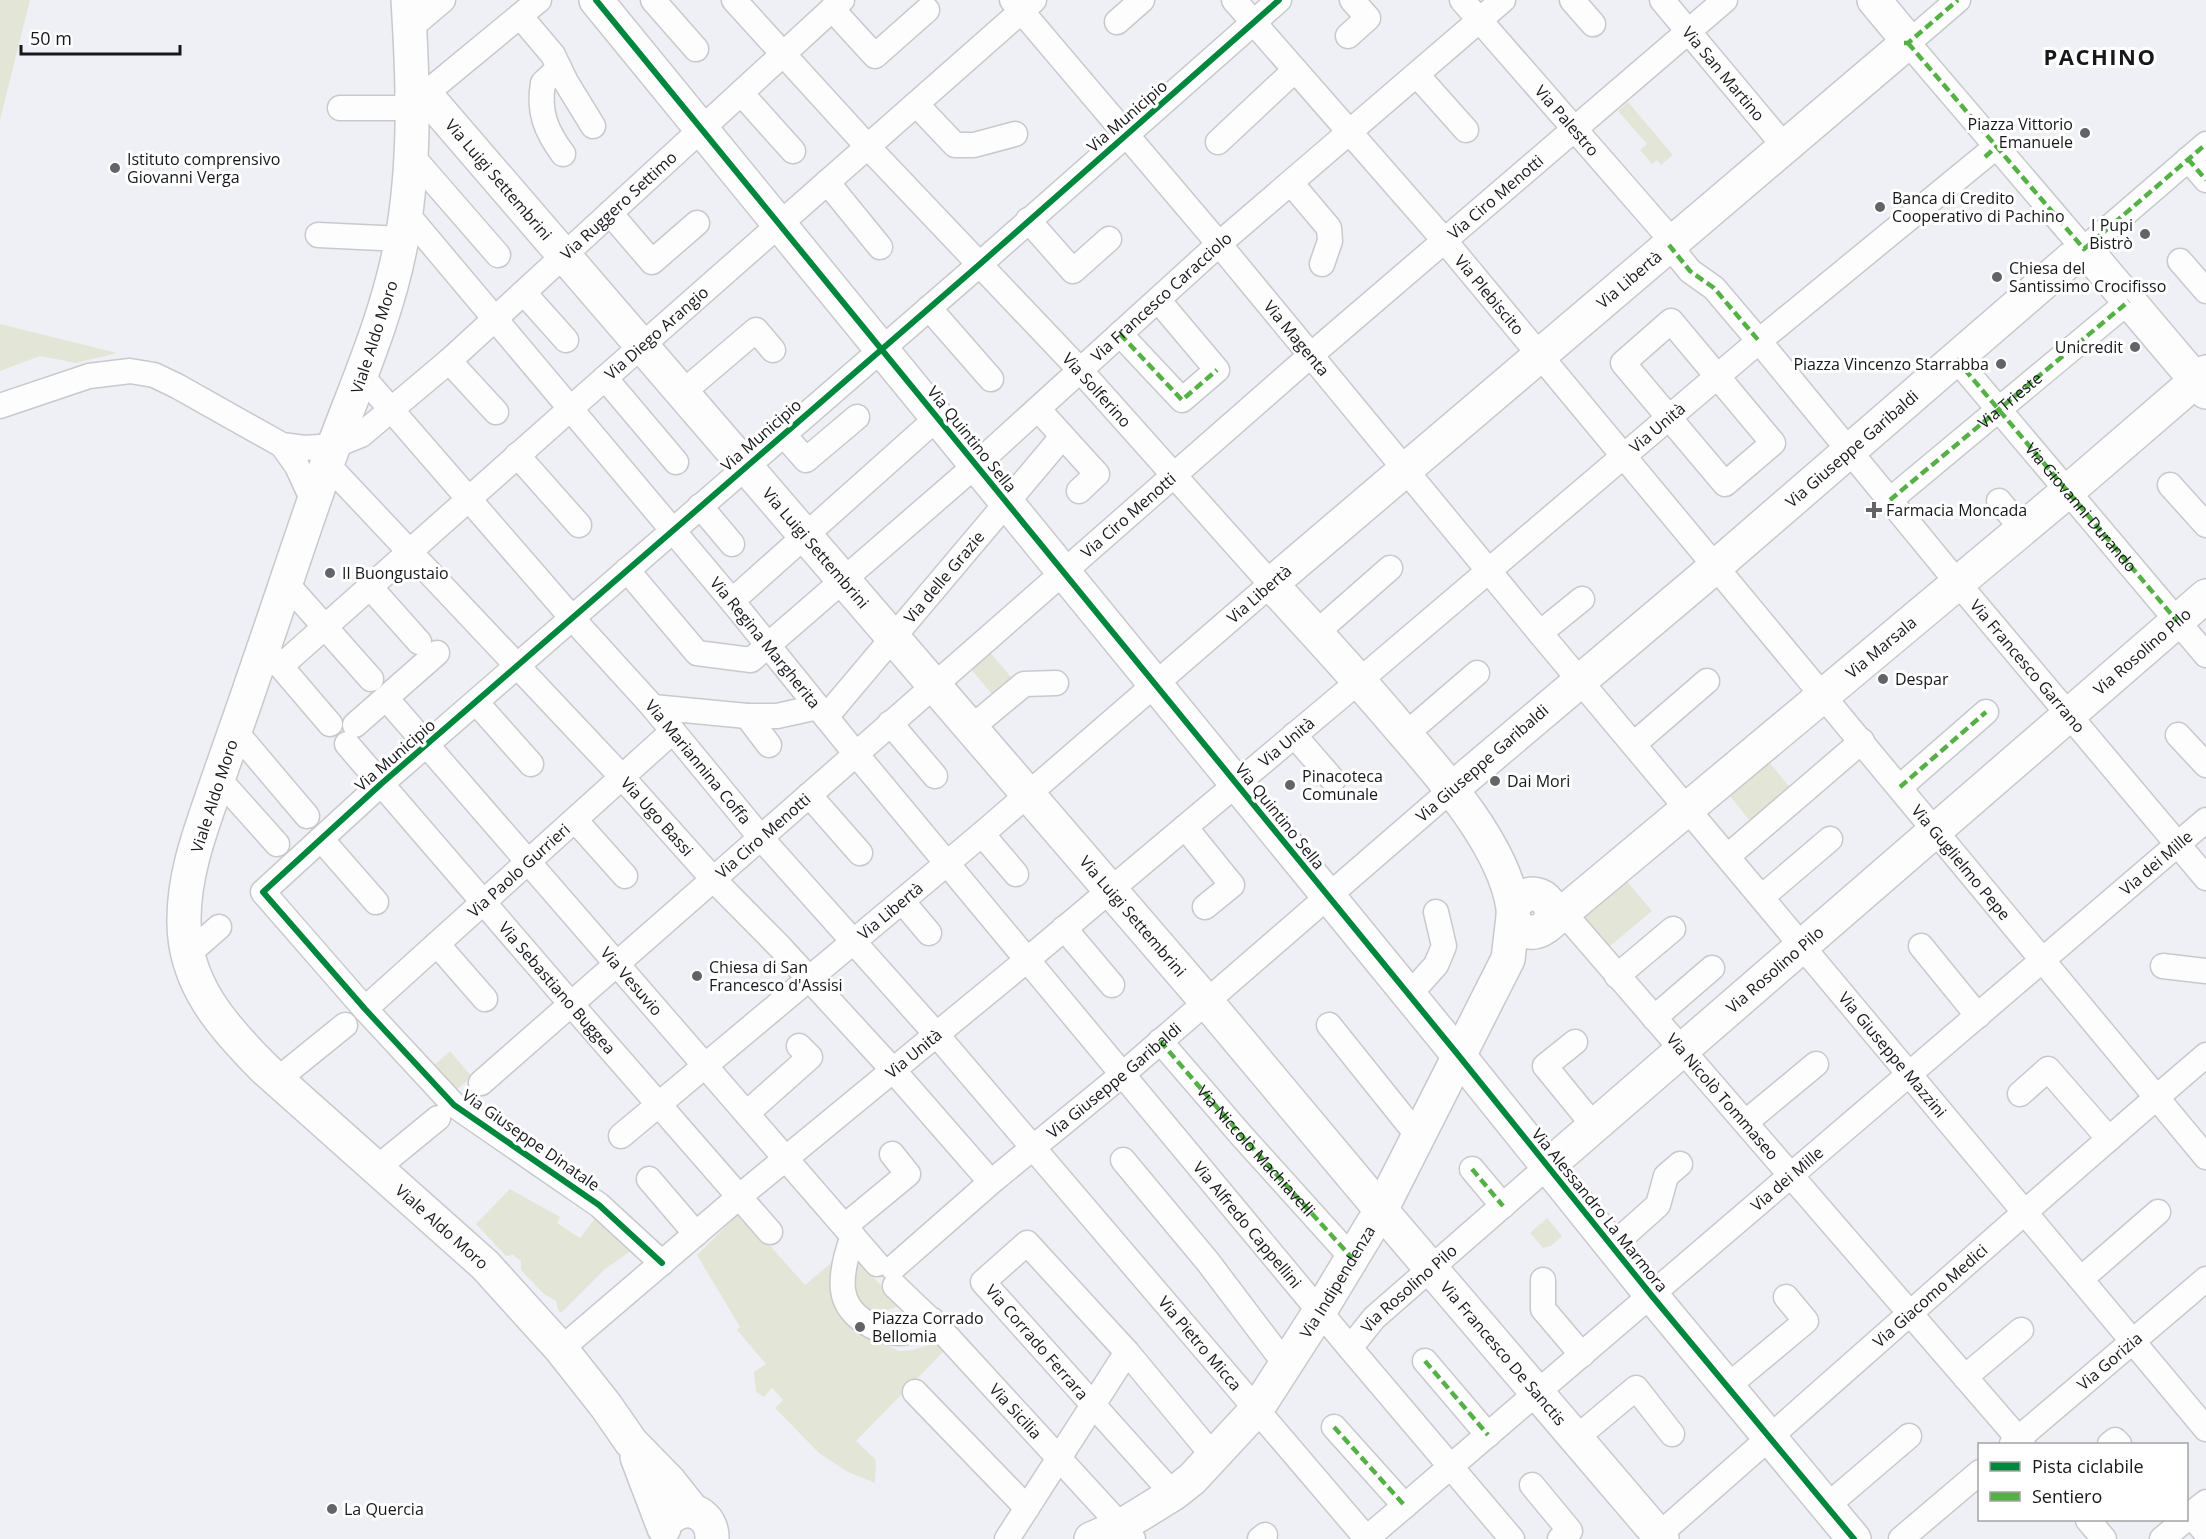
<svg xmlns="http://www.w3.org/2000/svg" width="2206" height="1539" font-family="'Open Sans',sans-serif">
<rect width="100%" height="100%" fill="#eff0f5"/>
<path fill="#e3e6d6" d="M0,0H30L0,120Z
M1628,102L1673,155L1661,165L1657,160L1652,164L1640,150L1647,144L1618,111Z
M0,324L117,353L76,363L40,356L0,371Z
M989,651L1016,683L996,699L970,668Z
M1769,762L1794,792L1754,826L1729,795Z
M1626,880L1652,911L1609,947L1585,921V916Z
M450,1051L472,1077L455,1091L433,1066Z
M510,1189L560,1217L557,1223L580,1238L596,1217L631,1251L605,1269L561,1313L558,1310L556,1301L544,1294L521,1270V1261L513,1255L506,1256L476,1224Z
M740,1212L805,1285L845,1251L864,1333L899,1351L913,1350L934,1343L947,1348L856,1441L876,1460L875,1483L846,1471L819,1453L775,1408L783,1400L772,1388L764,1397L756,1392L754,1372L766,1364L737,1330L740,1327L697,1255Z
M1547,1218L1562,1236L1551,1246L1543,1248L1530,1233Z
M854,1255L899,1306C882,1313 873,1313 857,1305L850,1265Z"/>
<g fill="none" stroke-linecap="round" stroke-linejoin="round">
<defs>
<g id="street">
<path d="M653,0L696,49"/>
<path id="s1" d="M1012,0L1219,244L1540,633L2206,1429"/>
<path id="s2" d="M1234,0L1444,240L2206,1157"/>
<path id="s3" d="M1462,0L1673,242"/>
<path d="M1572,0L1593,24"/>
<path id="s4" d="M1662,0L1785,147"/>
<path d="M832,9L875,56L927,10"/>
<path d="M520,16L553,55L566,82L593,126"/>
<path d="M1117,22L1142,0"/>
<path d="M410,28L443,0"/>
<path d="M1348,36L1368,18L1352,0"/>
<path d="M1904,43H1908L1958,0"/>
<path d="M1908,43L2084,249L2206,144"/>
<path d="M559,68L543,83C538,112 546,131 563,154"/>
<path d="M1417,75L1466,130"/>
<path d="M741,93L793,151"/>
<path d="M425,94L539,0"/>
<path d="M916,104L955,145H974L1015,134"/>
<path d="M340,108H412"/>
<path d="M1218,142L1295,70"/>
<path d="M411,155L498,255"/>
<path d="M2188,159L2206,180"/>
<path d="M827,182L880,247"/>
<path d="M1291,183L1329,228L1330,241L1322,264"/>
<path id="s5" d="M406,213L732,601L856,754L1350,1348L1512,1539"/>
<path d="M610,213L652,262L697,223"/>
<path d="M1028,220L1073,271L1109,239"/>
<path d="M318,235L402,239"/>
<path id="s6" d="M1669,245L1690,271L1714,288L1759,341L1957,582L2206,878"/>
<path d="M2180,261L2206,291"/>
<path d="M524,293L566,340"/>
<path d="M929,308L991,379"/>
<path d="M1671,321L1773,443L1725,484L1623,363Z"/>
<path d="M1120,334L1182,400L1217,370L1158,300"/>
<path d="M1956,359L2206,655"/>
<path d="M449,361L496,412"/>
<path id="s7" d="M362,376L572,618L653,707L761,838L936,1034L1367,1539"/>
<path d="M605,378L676,462"/>
<path d="M682,393L756,330L773,350"/>
<path id="s8" d="M0,406L89,376L130,371L154,375L177,386L282,445L304,448L334,446L361,435L449,361L842,0"/>
<path d="M1038,409L1097,474L1079,491"/>
<path d="M783,434L806,460L857,417"/>
<path d="M282,445L297,466L314,503"/>
<path d="M517,455L579,525"/>
<path id="s9" d="M327,464L622,777L713,879L780,947L893,1070L982,1172"/>
<path d="M2170,485L2206,525"/>
<path id="s10" d="M1890,500L2129,301"/>
<path d="M1999,501L2022,529"/>
<path d="M700,506L732,544"/>
<path id="s11" d="M627,570L697,653L751,660L976,465L1219,244L1503,0"/>
<path d="M285,582L371,679"/>
<path d="M370,587L419,642"/>
<path d="M732,601L937,418"/>
<path d="M1316,633L1390,568"/>
<path d="M1540,633L1582,599"/>
<path d="M271,655L330,724"/>
<path id="s12" d="M281,666L570,409L1034,0"/>
<path id="s13" d="M386,698L877,1264"/>
<path d="M476,702L531,764"/>
<path d="M653,707L747,716H777L818,707"/>
<path d="M747,716L769,745"/>
<path id="s14" d="M826,717L1062,437"/>
<path d="M890,723L935,776"/>
<path d="M355,725L437,653"/>
<path d="M971,728L1024,684L1056,683"/>
<path d="M235,731L307,816"/>
<path d="M1406,734L1477,673"/>
<path d="M1294,735L1333,780"/>
<path d="M2178,735L2206,765"/>
<path id="s15" d="M347,744L571,1004L770,1232"/>
<path d="M1634,744L1707,681"/>
<path d="M218,778L277,844"/>
<path d="M1900,787L1986,712"/>
<path d="M809,795L860,853"/>
<path d="M575,820L625,876"/>
<path d="M1185,827L1232,885L1205,907"/>
<path d="M982,834L1016,874"/>
<path d="M321,839L376,902"/>
<path d="M1728,856L1862,741"/>
<path d="M1762,897L1830,839"/>
<path d="M902,901L929,933"/>
<path id="s16" d="M1563,912L2023,1444"/>
<path d="M1064,928L1112,985"/>
<path d="M437,944L485,999"/>
<path d="M1921,946L1978,1016"/>
<path d="M188,954L219,927"/>
<path d="M2163,966L2206,971"/>
<path d="M1617,976L1673,929"/>
<path d="M1409,995L1436,965L1444,946L1436,912"/>
<path id="s17" d="M365,1009L673,731"/>
<path d="M1654,1018L1712,968"/>
<path d="M1329,1025L1418,1136"/>
<path d="M1160,1041L1241,1135L1352,1258"/>
<path d="M1575,1042L1545,1066L1594,1126"/>
<path d="M277,1080L345,1025"/>
<path id="s18" d="M481,1083L1311,355L1725,0"/>
<path d="M2020,1094L2048,1069L2109,1139"/>
<path d="M747,1113L810,1057L799,1046"/>
<path d="M1746,1122L1816,1064"/>
<path id="s19" d="M621,1136L982,834L1271,584L1080,370L868,147L734,0"/>
<path d="M1123,1160L1208,1262L1286,1365"/>
<path d="M377,1168L438,1118"/>
<path d="M1472,1169L1503,1206"/>
<path d="M649,1179L696,1234"/>
<path d="M845,1226L908,1174L892,1154"/>
<path d="M853,1236C847,1252 841,1272 843,1290C846,1315 874,1332 898,1333C911,1333 921,1327 932,1320"/>
<path d="M1612,1246L1658,1205L1666,1176L1680,1164"/>
<path d="M662,1263L599,1205L454,1105L365,1009L263,892L381,784L980,264L1279,0"/>
<path id="s20" d="M893,1268L991,1182L1123,1074L1452,789"/>
<path d="M2081,1279L2158,1212"/>
<path d="M1543,1280V1309L1582,1355"/>
<path id="s21" d="M895,1286L944,1333L1133,1539"/>
<path id="s22" d="M1350,1348L1374,1318L1548,1166"/>
<path id="s23" d="M561,1349L740,1196L1027,960L1359,681L1759,341L1997,146"/>
<path d="M1425,1361L1488,1435"/>
<path d="M1965,1377L2021,1330"/>
<path d="M1728,1386L1806,1321L1786,1297"/>
<path d="M915,1392L1027,1508"/>
<path d="M1334,1427L1405,1506"/>
<path d="M1575,1439L1636,1388L1672,1434"/>
<path id="s24" d="M2012,1444L2206,1279"/>
<path d="M2110,1444L2115,1440L2119,1444"/>
<path d="M1532,1485L1570,1531L1560,1539"/>
<path d="M1173,1494L983,1282L1027,1243L1127,1352L1214,1457"/>
<path d="M1827,1506L1909,1436"/>
<path d="M2191,1515L2206,1533"/>
<path d="M2186,1518L2206,1502"/>
<path d="M2088,1520L2104,1539"/>
<path d="M1007,1539L1127,1352"/>
<path d="M1260,1539L1265,1535"/>
<path id="s25" d="M1366,1539L2206,820"/>
<path id="s26" d="M1654,1539C1838,1378 2020,1214 2206,1055"/>
<path d="M1901,1539L1980,1472"/>
<path d="M2162,1539L2185,1520"/>
</g>
<g id="secondary">
<path id="s27" d="M408,0C413,79 416,160 402,238C388,317 354,390 327,464C301,536 278,608 253,679C239,721 224,761 210,803C197,840 184,879 184,919C183,983 223,1027 265,1069L485,1265L561,1349L606,1406L631,1442L669,1481L692,1510"/>
<path d="M596,0L1459,1056L1652,1296L1854,1539"/>
<path id="s28" d="M412,95L425,94L1206,1001L1381,1210L1662,1539"/>
<path id="s29" d="M1452,789L1715,567L2071,259L2084,258L2096,262L2206,392"/>
<path id="s30" d="M1513,909C1526,881 1558,897 1550,920C1545,933 1526,937 1517,925C1513,920 1513,914 1513,908C1504,845 1439,773 1398,726C1357,677 1314,631 1271,584L1901,48L1904,43V36L1874,0"/>
<path id="s31" d="M1547,926L2068,491L2206,372"/>
<path id="s32" d="M1548,1166L2206,596"/>
<path d="M637,1457L664,1528"/>
<path d="M671,1517C690,1502 713,1516 712,1539"/>
<path id="s33" d="M1091,1539L1121,1526L1173,1494L1192,1479L1257,1409L1320,1311L1381,1210L1508,959L1513,917"/>
</g>
</defs>
<use href="#street" stroke="#c8c9cc" stroke-width="27"/>
<use href="#secondary" stroke="#c8c9cc" stroke-width="36"/>
<use href="#street" stroke="#fdfdfe" stroke-width="24"/>
<use href="#secondary" stroke="#fdfdfe" stroke-width="33"/>
<g stroke="#55b145" stroke-width="4.5" stroke-dasharray="9 4.5" stroke-linecap="butt">
<path d="M1904,43H1908L1958,0"/>
<path d="M1908,43L2084,249L2206,144"/>
<path d="M1985,157L1997,146"/>
<path d="M2188,159L2206,180"/>
<path d="M1669,245L1690,271L1714,288L1759,341"/>
<path d="M1120,334L1182,400L1217,370"/>
<path id="s34" d="M1956,359L2177,621"/>
<path d="M1890,500L2129,301"/>
<path d="M1900,787L1986,712"/>
<path id="s35" d="M1160,1041L1241,1135L1352,1258"/>
<path d="M1472,1169L1503,1206"/>
<path d="M1425,1361L1488,1435"/>
<path d="M1334,1427L1405,1506"/>
</g>
<defs>
<path id="cycleway" d="M596,0L1459,1056L1652,1296L1854,1539
M662,1263L599,1205L454,1105L365,1009L263,892L381,784L980,264L1279,0"/>
</defs>
<use href="#cycleway" stroke="#fff" stroke-width="10"/>
<use href="#cycleway" stroke="#00873e" stroke-width="6"/>
</g>
<g fill="#636467" stroke="#fff" stroke-width="2">
<circle cx="2085" cy="133" r="6"/>
<circle cx="115" cy="168" r="6"/>
<circle cx="1880" cy="207" r="6"/>
<circle cx="2145" cy="234" r="6"/>
<circle cx="1997" cy="277" r="6"/>
<circle cx="2135" cy="347" r="6"/>
<circle cx="2001" cy="364" r="6"/>
<path d="M1871 501h6v6h6v6h-6v6h-6v-6h-6v-6h6z"/>
<circle cx="330" cy="573" r="6"/>
<circle cx="1883" cy="679" r="6"/>
<circle cx="1495" cy="781" r="6"/>
<circle cx="1290" cy="785" r="6"/>
<circle cx="697" cy="976" r="6"/>
<circle cx="860" cy="1327" r="6"/>
<circle cx="332" cy="1509" r="6"/>
</g>
<g text-anchor="middle" dominant-baseline="central" stroke-width="6" stroke-linejoin="round" paint-order="stroke">
<g font-size="16" fill="#17181b" stroke="#fff">
<text stroke="none"><textPath href="#s4" startOffset="96">Via San Martino</textPath></text>
<text transform="translate(1127 116) rotate(-41)">Via Municipio</text>
<text stroke="none"><textPath href="#s3" startOffset="160">Via Palestro</textPath></text>
<text stroke="none"><textPath href="#s28" startOffset="126">Via Luigi Settembrini</textPath></text>
<text stroke="none"><textPath href="#s18" startOffset="1347">Via Ciro Menotti</textPath></text>
<text stroke="none"><textPath href="#s8" startOffset="732">Via Ruggero Settimo</textPath></text>
<text stroke="none"><textPath href="#s30" startOffset="999">Via Libertà</textPath></text>
<text stroke="none"><textPath href="#s2" startOffset="390">Via Plebiscito</textPath></text>
<text stroke="none"><textPath href="#s11" startOffset="711">Via Francesco Caracciolo</textPath></text>
<text stroke="none"><textPath href="#s12" startOffset="502">Via Diego Arangio</textPath></text>
<text transform="translate(374 337) rotate(-72)">Viale Aldo Moro</text>
<text stroke="none"><textPath href="#s1" startOffset="442">Via Magenta</textPath></text>
<text transform="translate(1097 390) rotate(48)">Via Solferino</text>
<text stroke="none"><textPath href="#s10" startOffset="156">Via Trieste</textPath></text>
<text stroke="none"><textPath href="#s23" startOffset="1432">Via Unità</textPath></text>
<text transform="translate(761 435) rotate(-41)">Via Municipio</text>
<text transform="translate(972 439) rotate(51)">Via Quintino Sella</text>
<text stroke="none"><textPath href="#s29" startOffset="525">Via Giuseppe Garibaldi</textPath></text>
<text stroke="none"><textPath href="#s34" startOffset="194">Via Giovanni Durando</textPath></text>
<text stroke="none"><textPath href="#s18" startOffset="861">Via Ciro Menotti</textPath></text>
<text stroke="none"><textPath href="#s28" startOffset="612">Via Luigi Settembrini</textPath></text>
<text stroke="none"><textPath href="#s14" startOffset="183">Via delle Grazie</textPath></text>
<text transform="translate(1259 594) rotate(-41)">Via Libertà</text>
<text stroke="none"><textPath href="#s5" startOffset="560">Via Regina Margherita</textPath></text>
<text stroke="none"><textPath href="#s31" startOffset="435">Via Marsala</textPath></text>
<text stroke="none"><textPath href="#s32" startOffset="786">Via Rosolino Pilo</textPath></text>
<text stroke="none"><textPath href="#s6" startOffset="554">Via Francesco Garrano</textPath></text>
<text stroke="none"><textPath href="#s23" startOffset="946">Via Unità</textPath></text>
<text transform="translate(395 755) rotate(-41)">Via Municipio</text>
<text stroke="none"><textPath href="#s7" startOffset="512">Via Mariannina Coffa</textPath></text>
<text transform="translate(1482 763) rotate(-41)">Via Giuseppe Garibaldi</text>
<text transform="translate(214 796) rotate(-72)">Viale Aldo Moro</text>
<text stroke="none"><textPath href="#s9" startOffset="483">Via Ugo Bassi</textPath></text>
<text transform="translate(1280 816) rotate(51)">Via Quintino Sella</text>
<text stroke="none"><textPath href="#s18" startOffset="375">Via Ciro Menotti</textPath></text>
<text stroke="none"><textPath href="#s2" startOffset="1128">Via Guglielmo Pepe</textPath></text>
<text stroke="none"><textPath href="#s25" startOffset="1040">Via dei Mille</textPath></text>
<text stroke="none"><textPath href="#s17" startOffset="207">Via Paolo Gurrieri</textPath></text>
<text stroke="none"><textPath href="#s19" startOffset="351">Via Libertà</textPath></text>
<text stroke="none"><textPath href="#s28" startOffset="1098">Via Luigi Settembrini</textPath></text>
<text stroke="none"><textPath href="#s32" startOffset="300">Via Rosolino Pilo</textPath></text>
<text stroke="none"><textPath href="#s13" startOffset="375">Via Vesuvio</textPath></text>
<text stroke="none"><textPath href="#s15" startOffset="322">Via Sebastiano Buggea</textPath></text>
<text stroke="none"><textPath href="#s23" startOffset="460">Via Unità</textPath></text>
<text stroke="none"><textPath href="#s1" startOffset="1374">Via Giuseppe Mazzini</textPath></text>
<text stroke="none"><textPath href="#s20" startOffset="290">Via Giuseppe Garibaldi</textPath></text>
<text stroke="none"><textPath href="#s16" startOffset="244">Via Nicolò Tommaseo</textPath></text>
<text transform="translate(531 1140) rotate(35)">Via Giuseppe Dinatale</text>
<text stroke="none"><textPath href="#s35" startOffset="146">Via Niccolò Machiavelli</textPath></text>
<text stroke="none"><textPath href="#s25" startOffset="554">Via dei Mille</textPath></text>
<text transform="translate(1600 1210) rotate(51)">Via Alessandro La Marmora</text>
<text stroke="none"><textPath href="#s5" startOffset="1316">Via Alfredo Cappellini</textPath></text>
<text stroke="none"><textPath href="#s27" startOffset="1368">Viale Aldo Moro</textPath></text>
<text stroke="none"><textPath href="#s33" startOffset="364">Via Indipendenza</textPath></text>
<text stroke="none"><textPath href="#s22" startOffset="84">Via Rosolino Pilo</textPath></text>
<text stroke="none"><textPath href="#s26" startOffset="368">Via Giacomo Medici</textPath></text>
<text transform="translate(1037 1342) rotate(49)">Via Corrado Ferrara</text>
<text stroke="none"><textPath href="#s7" startOffset="1280">Via Pietro Micca</textPath></text>
<text stroke="none"><textPath href="#s28" startOffset="1671">Via Francesco De Sanctis</textPath></text>
<text stroke="none"><textPath href="#s24" startOffset="128">Via Gorizia</textPath></text>
<text stroke="none"><textPath href="#s21" startOffset="174">Via Sicilia</textPath></text>
</g>
<g font-size="16" fill="#17181b" stroke="#fff" text-anchor="start">
<text x="2073" y="124" text-anchor="end">Piazza Vittorio<tspan x="2073" dy="18">Emanuele</tspan></text>
<text x="127" y="159">Istituto comprensivo<tspan x="127" dy="18">Giovanni Verga</tspan></text>
<text x="1892" y="198">Banca di Credito<tspan x="1892" dy="18">Cooperativo di Pachino</tspan></text>
<text x="2133" y="225" text-anchor="end">I Pupi<tspan x="2133" dy="18">Bistrò</tspan></text>
<text x="2009" y="268">Chiesa del<tspan x="2009" dy="18">Santissimo Crocifisso</tspan></text>
<text x="2123" y="347" text-anchor="end">Unicredit</text>
<text x="1989" y="364" text-anchor="end">Piazza Vincenzo Starrabba</text>
<text x="1886" y="510">Farmacia Moncada</text>
<text x="342" y="573">Il Buongustaio</text>
<text x="1895" y="679">Despar</text>
<text x="1302" y="776">Pinacoteca<tspan x="1302" dy="18">Comunale</tspan></text>
<text x="1507" y="781">Dai Mori</text>
<text x="709" y="967">Chiesa di San<tspan x="709" dy="18">Francesco d'Assisi</tspan></text>
<text x="872" y="1318">Piazza Corrado<tspan x="872" dy="18">Bellomia</tspan></text>
<text x="344" y="1509">La Quercia</text>
</g>
<g font-size="22" font-weight="bold" letter-spacing="1.5" fill="#17181b" stroke="#fff">
<text x="2100" y="56">PACHINO</text>
</g>
</g>
<rect x="1978" y="1443" width="210" height="78" fill="#ffffff" stroke="#a2a3a4" stroke-width="1.5"/>
<rect x="1990" y="1462" width="30" height="9" fill="#00873e" stroke="#a2a3a4" stroke-width="1.5"/>
<text x="2032" y="1473" font-size="18" fill="#17181b">Pista ciclabile</text>
<rect x="1990" y="1492" width="30" height="9" fill="#55b145" stroke="#a2a3a4" stroke-width="1.5"/>
<text x="2032" y="1503" font-size="18" fill="#17181b">Sentiero</text>
<path d="M21 45v9h159v-9" fill="none" stroke="#17181b" stroke-width="3"/>
<text x="30" y="45" font-size="18" fill="#17181b" stroke="#ffffff" stroke-width="4.5" paint-order="stroke">50 m</text>
</svg>
